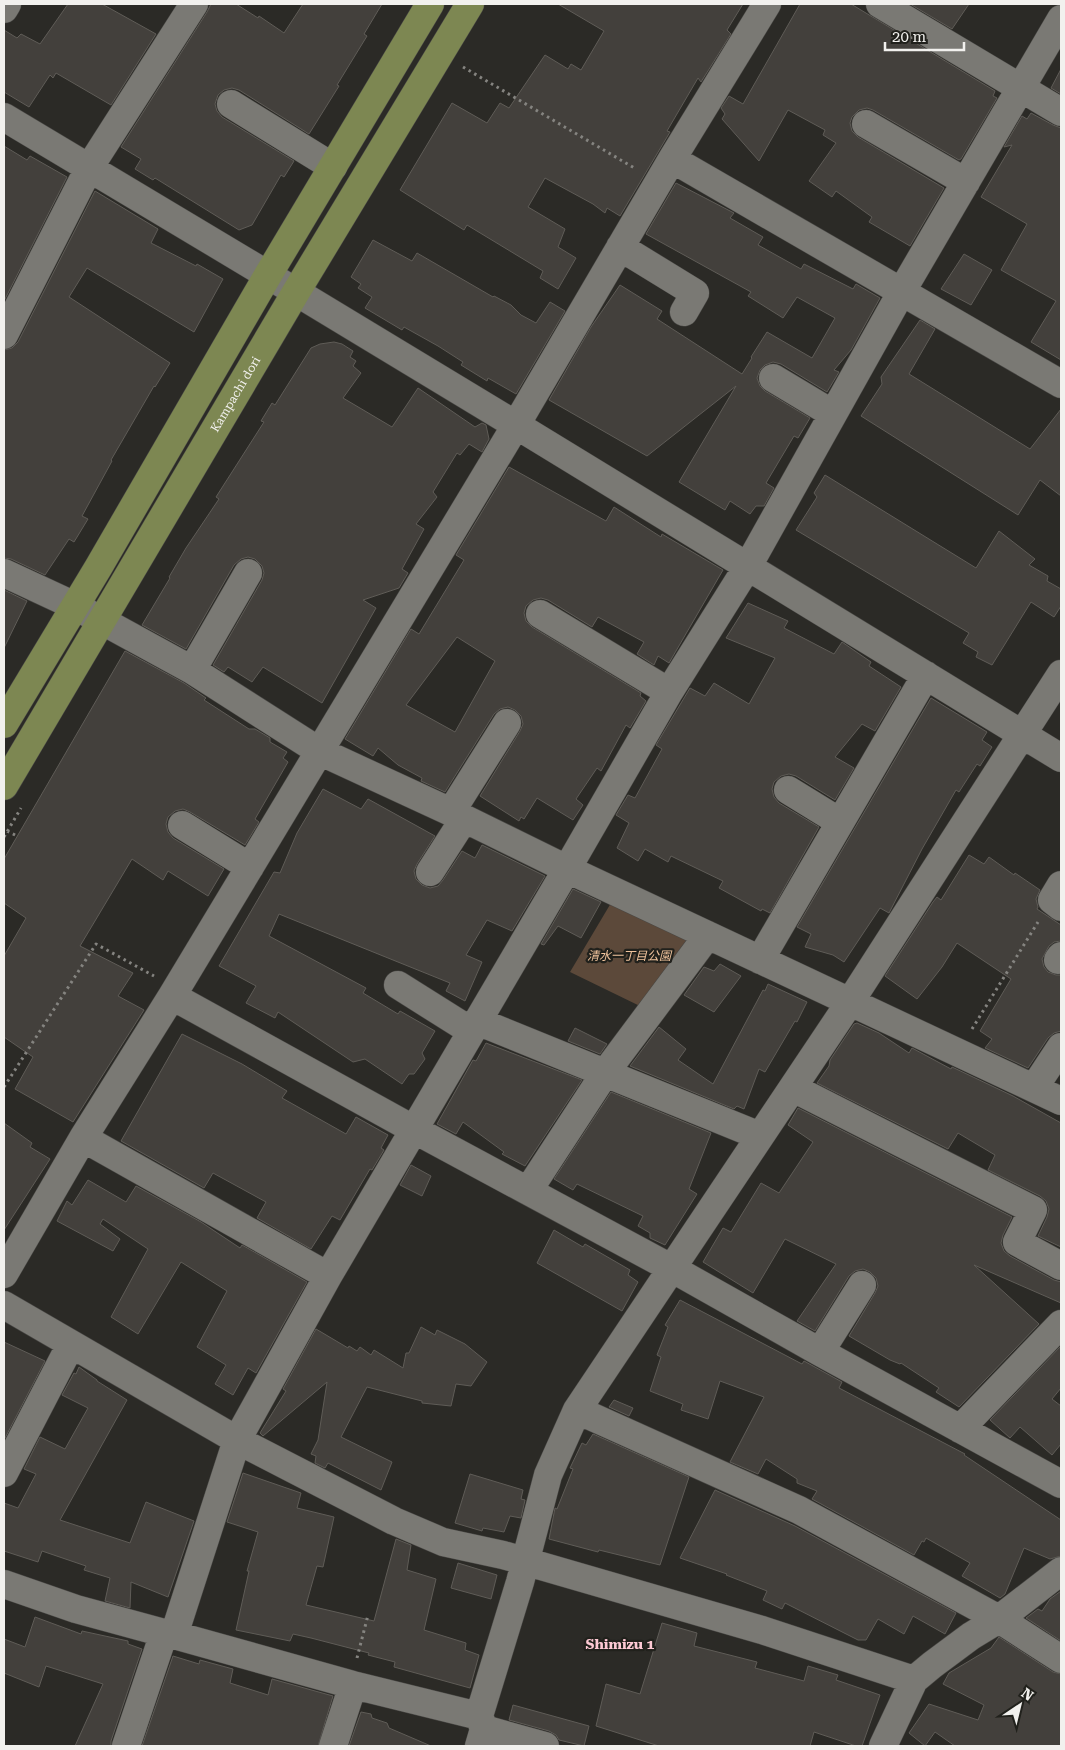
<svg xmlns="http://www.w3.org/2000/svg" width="1065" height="1750" font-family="'Roboto Serif','Noto Sans JP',serif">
<rect width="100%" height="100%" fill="#2b2a26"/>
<path fill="#5c493a" d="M611,903L688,939L689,947L646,1009L570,972Z"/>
<path fill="#43403c" stroke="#5f5c57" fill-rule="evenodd" d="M68,4H102L156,34L111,105L56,73L53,78L50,75L29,107L4,92V30L17,38L21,34L40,44Z
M211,4H236L258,18L259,16L284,33L303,4H382L364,34L367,36L337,85L339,86L309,134L239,90L232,88L224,90L218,95L215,104L217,111L222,117L294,161L284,177L281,175L252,225L239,230L155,178L153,180L135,169L141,159L121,147L207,12Z
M558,4H743L727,30L731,34L701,82L698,78L667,131L670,132L620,216L607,208L605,213L593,204L545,178L528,207L565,229L558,247L576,258L558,289L540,278L543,271L467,225L464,230L400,190L452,103L487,123L500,103L509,108L545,55L568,69L571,64L581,70L604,31Z
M800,4H851L995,91L993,96L997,98L961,159L959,160L873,110L867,108L859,110L852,117L850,123L852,131L858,137L944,188L910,246L869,222L872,217L836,191L832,197L809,181L836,143L823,135L825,130L788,110L759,161L722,119L725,114L721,108L729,96L743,104Z
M910,4H969L952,29Z
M1061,69V94L1051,88Z
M1031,113L1053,125L1061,128V360L1031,342L1056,301L1001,270L1027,224L981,197L1012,145L1004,147L1022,116L1027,119Z
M4,146L27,160L30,156L67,177L4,301Z
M676,183L734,213L730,218L763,237L758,245L801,269L804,264L853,289L856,284L880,298L851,350L834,370L839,372L827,392L781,364L773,362L765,365L760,370L757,378L760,386L765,391L810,418L798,438L794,436L766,483L774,488L764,506H756L750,514L730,501L725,510L679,482L736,386L647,456L549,400L591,327L620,285L662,311L657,319L742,374L752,358L751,357L767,332L812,358L835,318L797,297L783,318L748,296L751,292L646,234Z
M95,191L158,229L151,243L196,266L197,264L223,279L194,332L87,268L69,297L170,363L155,387L154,386L111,460L112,461L82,516L88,519L74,542L69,539L45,575L11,559L4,558V350L12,348L18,342Z
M373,240L412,261L417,253L493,297L494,296L511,305L521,315L536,323L550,302L565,311L516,394L488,378L487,381L461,365L463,362L438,346L404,327L402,330L365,308L372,297L358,288L361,284L351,277Z
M964,254L992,270L971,305L941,289Z
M920,320L935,329L909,374L1030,449L1061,409V496L1040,480L1018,515L861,416L882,384L881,377Z
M334,342L342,344L353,351L350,357L356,361L353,366L361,373L343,398L392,427L418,388L475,427L482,423L486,425L489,439L482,452L469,444L460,455L457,453L433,492L437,497L416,524L424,529L402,569L408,573L399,588L363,600L376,608L322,703L263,667L252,682L228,667L224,672L213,665L262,580L264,573L262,566L255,559L248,557L241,559L234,565L186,649L142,625L170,578L169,577L186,548L219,499L216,497L264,422L261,421L272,403L275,405L311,348L320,344Z
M509,467L606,521L614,507L661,537L662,534L723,570L669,663L658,656L654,665L637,654L644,642L598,617L592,627L548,600L541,598L533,600L526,606L524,613L526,621L532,627L641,693L640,696L646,701L630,728L626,725L601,771L597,768L576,799L583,805L573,820L537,798L524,819L521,817L519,821L480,796L520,731L523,724L521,716L515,710L508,707L500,709L494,714L445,792L421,781L422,778L398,765L378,748L373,756L345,739L411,629L419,634L464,560L456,555ZM457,637L495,661L455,732L406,705Z
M825,475L976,568L999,531L1035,559L1029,565L1048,576L1047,581L1061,589V606L1054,617L1031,602L992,665L976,657L978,652L963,643L969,633L796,530L817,497L814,493Z
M4,590L27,601L4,648Z
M748,603L788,621L784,628L834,654L842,642L871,662L869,666L901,687L875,731L862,724L835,757L854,768L835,800L796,776L789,774L781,776L774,782L772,789L774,797L779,803L819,827L770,913L762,909L761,911L719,888L723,881L671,856L668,862L645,849L638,861L617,848L629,823L616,815L628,795L635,798L662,749L656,745L690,688L705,696L714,683L749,704L775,658L726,638Z
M125,651L184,683L206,698L204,700L249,729H255L270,738V742L287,752L283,758L288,762L255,819L259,822L245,845L190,812L183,809L175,811L168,817L166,824L168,832L173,838L224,869L208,896L168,871L163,880L132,859L83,941L80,946L133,973L118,996L144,1010L73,1122L15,1089L33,1057L4,1037V956L26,918L4,903V859Z
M931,698L987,732L982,740L992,747L980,766L977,764L959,792L956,790L922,849L889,913L880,908L844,962L833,955L805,947L811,934L797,927Z
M323,789L361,809L368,799L435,836L417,864L414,871L416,879L422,885L430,888L438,886L443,880L462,851L475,858L482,845L545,876L512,931L487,920L466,955L482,962L465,1001L446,991L450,983L279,914L269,936L366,988L363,993L398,1014L400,1011L435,1031L422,1053L425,1059L414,1074H409L402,1084L365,1059L353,1062L278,1012L275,1018L246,1003L256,986L219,966L274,872L280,873L297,833Z
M969,855L984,864L989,857L1014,875L1015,873L1040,890L1036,899L1038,907L1037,909L1061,925V941L1054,942L1049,946L1042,959L1044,967L1048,972L1056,975H1061V1031L1054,1033L1048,1038L1028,1068L985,1048L992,1039L980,1031L1011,979L957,943L942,967L917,999L885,976L933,902L937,897L941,900Z
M573,889L601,902L581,938L558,926L544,945L541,944Z
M720,964L741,976L714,1012L684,995L704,967L714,971Z
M768,984L807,1002L797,1022L795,1021L765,1072L759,1069L744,1109L737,1106L734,1109L630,1066L659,1027L686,1049L678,1060L713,1084L763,990L765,991Z
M857,1023L879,1033L909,1053L912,1048L951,1069L952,1067L1013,1096L1061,1123V1247L1038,1236L1047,1217L1049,1209L1046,1201L1040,1196L988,1170L995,1155L958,1133L948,1149L817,1083L829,1066L830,1060L854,1024Z
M575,1028L607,1044L600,1054L568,1041Z
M182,1034L242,1064L287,1091L282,1098L346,1134L356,1117L388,1135L381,1148L384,1150L372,1170L370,1169L340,1220L332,1216L311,1249L257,1218L266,1202L213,1173L204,1188L121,1141Z
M486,1043L582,1080L525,1166L502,1154L504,1152L463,1122L456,1134L437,1124L473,1060L476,1061Z
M611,1092L711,1133L689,1189L697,1194L665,1245L650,1238V1233L638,1226L643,1216L577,1184L573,1190L554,1179Z
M798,1108L1012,1217L1003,1235L1001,1243L1004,1251L1010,1256L1054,1280L1061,1282V1303L974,1265L1039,1324L959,1407L936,1392L939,1388L901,1363L900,1364L890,1360L849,1336L875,1293L878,1286L876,1278L870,1272L863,1269L855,1271L849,1276L815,1331L797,1321L836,1264L785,1239L753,1293L703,1262L723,1228L731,1232L761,1183L779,1193L813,1142L788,1125Z
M4,1123L32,1143L30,1147L50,1159L4,1230Z
M411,1165L431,1176L422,1196L400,1185Z
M88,1180L126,1202L136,1186L201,1222L240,1248L242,1245L307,1282L256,1373L248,1368L233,1395L215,1384L226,1365L197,1347L227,1291L181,1262L138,1334L111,1317L148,1249L103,1219L100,1224L120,1239L113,1251L57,1221L67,1201L72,1205Z
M554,1230L583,1247L585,1244L630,1270L628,1275L638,1282L622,1311L537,1263Z
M680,1300L802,1364L804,1361L842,1382L839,1388L965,1454L964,1455L1061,1520V1556L1050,1559L1024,1548L1005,1594L1000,1598L962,1576L970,1563L926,1538L924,1542L922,1541L914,1555L812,1499L817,1491L797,1483V1479L766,1459L758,1474L730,1462L764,1397L720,1381L708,1419L681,1410L683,1404L650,1391L661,1357L657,1355L668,1327L665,1325Z
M421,1327L435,1335L437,1330L465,1344L487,1362L471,1386L456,1384L451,1406L422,1403V1401L367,1387L341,1437L392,1462L381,1490L328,1463L325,1468L315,1463L316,1456L311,1454L318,1440L327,1382L263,1436L260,1433L286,1391L283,1389L316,1329L348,1348L349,1346L357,1351L360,1347L371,1355L374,1350L403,1368L406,1353H409Z
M4,1342L45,1361L4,1440Z
M1061,1346V1388L1052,1399L1061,1406V1444L1052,1455L1020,1427L1010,1438L990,1420Z
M79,1367L97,1380V1381L127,1400L60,1520L130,1543L146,1502L194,1521L168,1597L131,1582L130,1608L105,1601L110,1578L84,1570L86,1566L42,1551L38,1562L4,1551V1503L18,1508L36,1474L24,1469L40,1437L65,1449L88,1408L62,1395L74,1373L76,1374Z
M614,1400L633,1408L629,1416L609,1407Z
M593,1434L689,1477L660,1565L599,1550L598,1552L549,1539L555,1508L557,1509L573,1469L570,1468L582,1443L586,1445Z
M243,1473L301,1493L297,1508L334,1517L323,1567L317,1566L306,1605L374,1621L396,1539L411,1545L407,1570L436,1579L424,1630L466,1643L465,1650L479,1655L470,1688L394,1667L395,1662L368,1655L369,1653L311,1638L293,1634L290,1641L236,1630L249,1571H247L258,1532L227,1522Z
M470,1474L523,1490L521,1499L525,1500L521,1518L510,1516L504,1532L483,1528L482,1531L455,1523Z
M715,1490L795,1526L956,1613L945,1634L913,1616L904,1634L878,1619L866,1640H858L785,1603L782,1609L763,1600L767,1591L726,1575L727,1574L680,1558Z
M458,1563L497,1575L491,1599L451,1588Z
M1061,1591V1641L1026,1618L1038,1609L1042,1611L1050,1599Z
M35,1617L81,1634L82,1631L128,1641V1644L142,1649L111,1741V1746H75L103,1684L46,1666L39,1687L4,1673V1639L25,1647Z
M662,1623L697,1633L694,1646L757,1662L755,1668L804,1681L808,1666L838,1675L836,1680L880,1695L862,1746H856L814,1732L810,1746H659L596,1726L606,1684L640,1694Z
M999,1637L1053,1672L1061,1674V1746H955L935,1732L925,1746L909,1733L929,1704L978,1720L984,1705L943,1684L949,1673L991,1648Z
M173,1656L199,1664L200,1660L233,1669L230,1683L268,1695L272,1679L333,1696L318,1746H142Z
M513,1705L589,1726L584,1746L559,1740L556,1735L549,1731L509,1720Z
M361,1712L371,1714L372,1718L387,1723L389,1728L431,1746H349Z"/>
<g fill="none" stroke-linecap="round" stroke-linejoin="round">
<defs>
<path id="minor" d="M880,4L1061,112
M4,9L7,4
M231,104L333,167
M4,117L268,275L516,425L672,159L1061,384
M866,124L966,182
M672,159L767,4
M620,247L695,293L684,312
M4,335L89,168L194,4
M773,378L833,414
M4,573L75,606L192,670L319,751L451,812L567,869L1061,1101
M540,614L669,692
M192,670L248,573
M788,790L840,822
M451,812L507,723
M182,825L250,867
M430,872L464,819
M1061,885L1052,900L1061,907
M760,960L926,675
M1058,960L1061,956
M398,985L471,1031
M172,996L413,1129L671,1268L820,1352L1061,1484
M477,1021L760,1136
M793,1088L1033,1210L1017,1242L1061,1266
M1034,1088L1061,1047
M83,1138L328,1276
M528,1191L605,1073L708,935
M4,1274L83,1138L172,996L516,425L1061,758
M4,1305L237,1440L394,1521L443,1542L503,1555L762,1630L914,1680
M820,1352L862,1285
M577,1410L799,1510L999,1619L1061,1659
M960,1429L1061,1324
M4,1473L71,1344
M4,1584L76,1609L164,1633L174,1635L353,1685L479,1716
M174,1635L237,1440L328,1276L567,869L669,692L748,566L902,291L1061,19
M484,1729L545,1746
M126,1746L164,1633
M333,1746L353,1685
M479,1746L484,1729L479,1716L520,1582L548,1475L577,1410L850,1002L1061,674
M883,1746L914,1680L932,1665L971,1636L999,1619L1061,1571"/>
<g id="major">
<path d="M4,724L98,568L268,275L430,4"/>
<path id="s1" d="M4,786L296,292L470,4"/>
</g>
</defs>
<use href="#minor" stroke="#494845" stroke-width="29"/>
<use href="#major" stroke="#494845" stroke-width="29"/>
<path stroke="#858480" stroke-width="3" stroke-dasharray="2.5 4" stroke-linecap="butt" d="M463,67L636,169
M7,831L17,836
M4,837L21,808
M972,1029L1038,922
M4,1087L96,944L154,976
M357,1658L368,1615"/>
<use href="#minor" stroke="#7a7974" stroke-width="28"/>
<use href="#major" stroke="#7d8752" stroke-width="28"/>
</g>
<g text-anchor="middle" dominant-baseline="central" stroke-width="4.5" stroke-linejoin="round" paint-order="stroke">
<g font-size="12" fill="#f2f1ee" stroke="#21211c">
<text stroke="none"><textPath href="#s1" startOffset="455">Kampachi dori</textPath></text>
</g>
<g font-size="12" font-style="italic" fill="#f1c49d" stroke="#21211c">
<text x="629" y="956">清水一丁目公園</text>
</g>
<g font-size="14" font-weight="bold" fill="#fdc9d4" stroke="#21211c">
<text x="620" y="1644">Shimizu 1</text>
</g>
</g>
<rect width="1065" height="1750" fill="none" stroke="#f2f1ee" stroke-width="10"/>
<g transform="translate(1020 1705) rotate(35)" stroke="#21211c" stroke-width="4" paint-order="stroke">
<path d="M0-4L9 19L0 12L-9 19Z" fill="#f2f1ee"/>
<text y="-8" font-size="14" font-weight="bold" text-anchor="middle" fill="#f2f1ee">N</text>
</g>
<path d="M885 42v8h79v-8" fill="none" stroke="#f2f1ee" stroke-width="2.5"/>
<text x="892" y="42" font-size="15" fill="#f2f1ee" stroke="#21211c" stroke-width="4" paint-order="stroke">20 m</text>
</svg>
